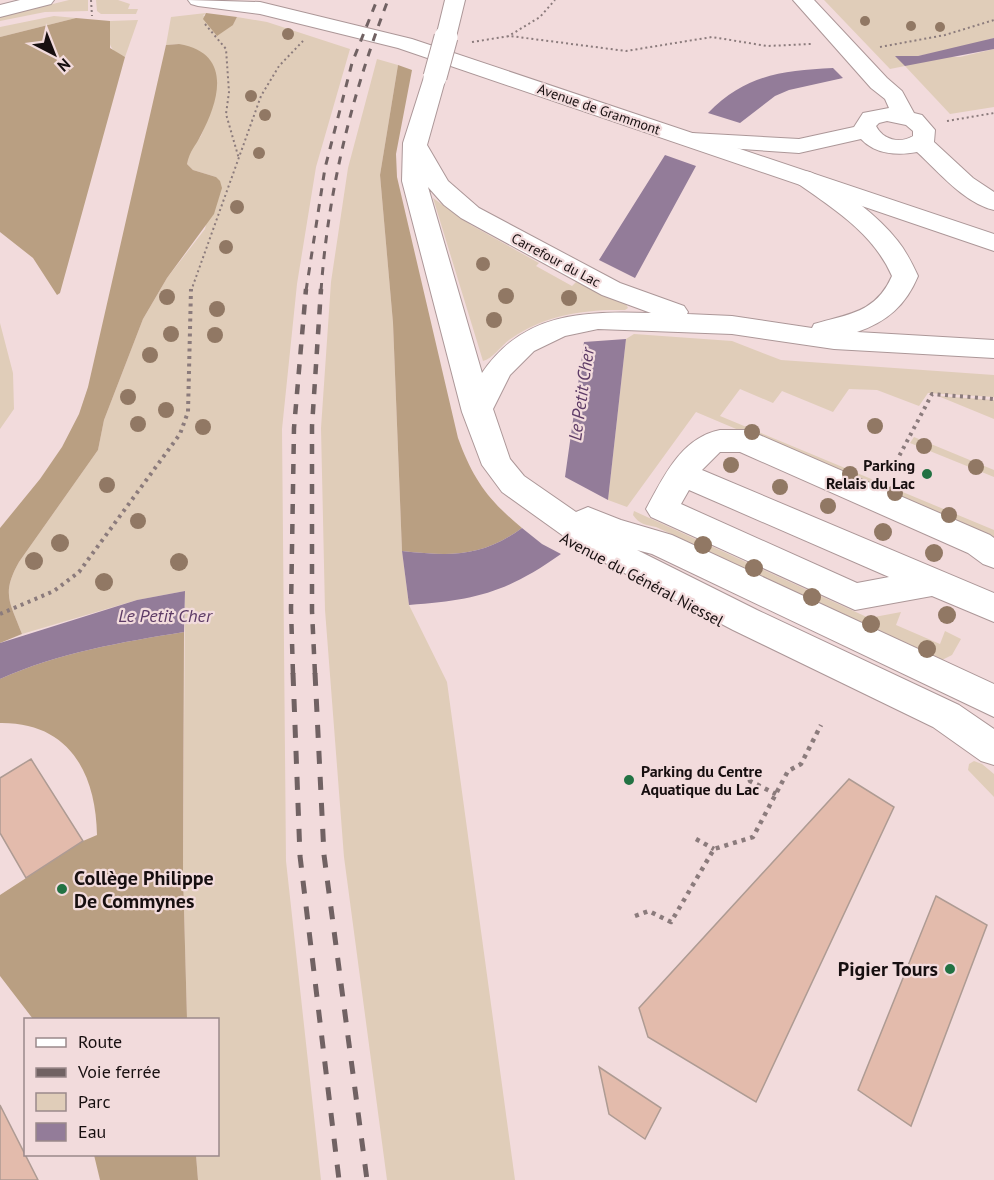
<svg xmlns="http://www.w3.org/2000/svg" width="994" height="1180" font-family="'PT Sans',sans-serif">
<rect width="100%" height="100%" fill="#f2dbdc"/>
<path fill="#e0cdb9" d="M69,0H88V11L45,12L0,21V17Z
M96,0H118L130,4L128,9H138L136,14H101L97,11Z
M824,0H994V38L964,47L918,56H905L960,57L994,49V107L950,114L905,66L890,69Z
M206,13L203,16L233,25L237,17L267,22L350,49L316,167L297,284L282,429L286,861L321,1180H198L196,1155L218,1154V1020L187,1019L183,873L185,591L137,600L22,634C10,602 1,594 19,562L98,450L104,420L143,319L167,278L205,229L216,177L193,170L187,164L189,151L201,136L214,102L179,44L166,45L171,17Z
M54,16L76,18L0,37V27Z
M138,20L125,57C105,49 109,40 110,21Z
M377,59L398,65L380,175L393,323L402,551L409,605L447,682L515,1180H387L344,857L325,610L321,428L331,282L348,168Z
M433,198L471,225L539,263L536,266L572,286L576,282L626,304L628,308L625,310C585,309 545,315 512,338C502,344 493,359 483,361Z
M0,323L13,373L14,409L0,429Z
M634,334L732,341L781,360L994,375V397L928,393L919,406L877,390L849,389L833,412L782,391L773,403L740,389L720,416L994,530V541L987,535L696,412L627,507L608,500L626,339Z
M938,396L994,400V419Z
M914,437L994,470V477L910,443Z
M634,511L869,618L901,612L896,625L940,644L945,631L961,639L952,655L942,660L656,527C646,525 639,524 633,515Z
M974,761L982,764L994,774V797L968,770L969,764Z"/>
<path fill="#b99f82" d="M206,13L237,17L233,25L217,36L203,19Z
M76,18L110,21V48L125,57L60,293L57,295L33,258L0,232V37Z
M179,44C232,53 220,99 201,135C195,147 190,150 187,164L193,170L216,177L220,181L222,188L214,214L167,278L143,319L104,420L98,450L19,562C1,594 10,602 22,634L0,643V528L40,479L62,447L79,414L88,387L166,45Z
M398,65L412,70L396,154L397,177L458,438C473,479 488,500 522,528C481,558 450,556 402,551L393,323L380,175Z
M184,632L183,873L187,1019H33L0,976V895L83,841L97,835C96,773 69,722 0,723V679C58,653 122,642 184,632Z
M94,1155H196L198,1180H100Z"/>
<path fill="#937c99" d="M994,38V49L905,66L895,56H918Z
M833,68L843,78L789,90L775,96L740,123L708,113C746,74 782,71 833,68Z
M665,155L696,166L635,278L599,260Z
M626,339L608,500L565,477L584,342Z
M522,528L542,544L561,554C506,593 475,600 409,605L402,551C450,556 481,558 522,528Z
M185,591L184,632C122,642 58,653 0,679V643L137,600Z"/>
<path fill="#e3bbac" stroke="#ae9b93" stroke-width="1.5" d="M31,759L83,841L26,878L0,833V778Z
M849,779L894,807L756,1102L648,1037L639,1008Z
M936,896L987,925L911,1126L858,1090Z
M599,1067L661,1108L645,1139L609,1114Z
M0,1105L38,1180H0Z"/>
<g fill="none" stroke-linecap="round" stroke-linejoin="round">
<defs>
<path id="minor" d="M445,0H465L456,37L453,41L446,43L439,41L436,37Z
M793,0H814L887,78L902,91L914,113L922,115L935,130L934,142L973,178L994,192V210C964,203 939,172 917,152C897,156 875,154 861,139L799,153L684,145L680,140L684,135L692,133L799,139L854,127L863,113L889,108L885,99L871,88ZM887,121L906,125L913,131V136C900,144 883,140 876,126L879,123Z
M435,71L443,72L446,77L427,145L448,181L479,208L620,283L684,306L688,312L687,314L732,316L812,328L814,324C848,314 876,313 892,276C873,233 834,209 797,183L793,178L797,173C803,171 808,170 814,174C840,186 880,218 897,240C906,251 912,263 918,276C906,305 887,322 857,332L994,340V358L834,349L732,334L598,329L565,336L534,351L510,375L493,409L510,459L524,476L576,512L588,507L621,520L672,535L994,684V717L652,554L637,550L757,610L959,705L994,729V765L981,761L933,727L733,630L590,555L502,492L482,465L462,412L402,181L403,143L424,77L427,72ZM428,187L444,205L461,218L602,295L651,313C584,311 523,312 482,373Z
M720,430H744L755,433L990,535L994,538V568L983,564L968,553L740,452H720L702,470L994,593V622L932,596L855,610L651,517L646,509C664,476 681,438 720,430ZM689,490L889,577L857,583L681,504Z"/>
<path id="major" d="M20,0H54L51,4L0,17V5Z
M188,0L260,2L412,39L994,234V251L398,48L260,14L198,6L191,4Z"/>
</defs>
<use href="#minor" stroke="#ac9798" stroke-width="2"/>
<use href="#major" stroke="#ac9798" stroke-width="2"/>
<path stroke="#8b7b7c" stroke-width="2" stroke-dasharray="2 3" stroke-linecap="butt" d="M91,0L92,16
M205,24L226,49L229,92L226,114L239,159
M507,37L540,17L555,0
M472,42L510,36L626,51L712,37L767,46L811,44
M880,47L945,35L994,20
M947,121L994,113
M191,291L261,96L279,66L303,41"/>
<path stroke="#8b7b7c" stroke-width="4" stroke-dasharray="3 4.5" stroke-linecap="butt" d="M896,462L932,394L994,399
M0,614L54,591L79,572L180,434L188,412L191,289"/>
<path stroke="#8b7b7c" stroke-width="4.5" stroke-dasharray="4 5" stroke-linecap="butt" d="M747,771L750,781L776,794
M696,839L714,849
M635,916L649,911L671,922L714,849L753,837L788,771L801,764L821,725"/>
<use href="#minor" fill="#fff" fill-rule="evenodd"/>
<use href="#major" fill="#fff" fill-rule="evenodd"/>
<path stroke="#716263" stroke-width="3" stroke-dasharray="8 8" stroke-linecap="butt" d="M306,291L325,168L352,63L377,0
M321,291C328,190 352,94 388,0"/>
<path stroke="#716263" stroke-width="4.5" stroke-dasharray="10 10" stroke-linecap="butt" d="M293,674L291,609L294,428L306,289
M315,674L312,611V426L321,289"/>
<path stroke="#716263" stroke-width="5" stroke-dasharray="13 13" stroke-linecap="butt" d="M293,673L300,856L339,1180
M315,673L324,855L367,1180"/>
<defs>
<path id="minor-bridge" d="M435,77L446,37"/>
</defs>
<use href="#minor-bridge" stroke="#ac9798" stroke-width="25" stroke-linecap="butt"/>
<use href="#minor-bridge" stroke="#fff" stroke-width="23"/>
</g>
<g fill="#917864">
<circle cx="865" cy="21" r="5"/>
<circle cx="911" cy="26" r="5"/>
<circle cx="940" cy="27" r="5"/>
<circle cx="288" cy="34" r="6"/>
<circle cx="251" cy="96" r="6"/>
<circle cx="265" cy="115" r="6"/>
<circle cx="259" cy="153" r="6"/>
<circle cx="237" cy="207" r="7"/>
<circle cx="226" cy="247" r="7"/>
<circle cx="483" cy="264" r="7"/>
<circle cx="506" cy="296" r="8"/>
<circle cx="167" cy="297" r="8"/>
<circle cx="569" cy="298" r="8"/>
<circle cx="217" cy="309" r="8"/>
<circle cx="494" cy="320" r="8"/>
<circle cx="171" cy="334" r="8"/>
<circle cx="215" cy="335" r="8"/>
<circle cx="150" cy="355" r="8"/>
<circle cx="128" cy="397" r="8"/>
<circle cx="166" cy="410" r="8"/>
<circle cx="138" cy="424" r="8"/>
<circle cx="875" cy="426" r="8"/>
<circle cx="203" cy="427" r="8"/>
<circle cx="752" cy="432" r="8"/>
<circle cx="924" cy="446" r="8"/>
<circle cx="731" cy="465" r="8"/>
<circle cx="976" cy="467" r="8"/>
<circle cx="850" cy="474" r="8"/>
<circle cx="107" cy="485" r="8"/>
<circle cx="780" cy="487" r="8"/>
<circle cx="895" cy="493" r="8"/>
<circle cx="828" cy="506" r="8"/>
<circle cx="949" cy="515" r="8"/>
<circle cx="138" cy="521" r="8"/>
<circle cx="883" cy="532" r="9"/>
<circle cx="60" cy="543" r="9"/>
<circle cx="703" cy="545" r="9"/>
<circle cx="934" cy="553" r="9"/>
<circle cx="34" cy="561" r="9"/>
<circle cx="179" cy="562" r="9"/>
<circle cx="754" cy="568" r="9"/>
<circle cx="104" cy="582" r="9"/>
<circle cx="812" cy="597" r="9"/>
<circle cx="947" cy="615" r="9"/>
<circle cx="871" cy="624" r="9"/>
<circle cx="927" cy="649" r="9"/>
</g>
<g fill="#227243" stroke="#f2dbdc" stroke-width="2">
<circle cx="927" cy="474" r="6"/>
<circle cx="629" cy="780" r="6"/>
<circle cx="62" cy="889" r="6"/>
<circle cx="950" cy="969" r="6"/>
</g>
<g text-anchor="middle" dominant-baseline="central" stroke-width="4.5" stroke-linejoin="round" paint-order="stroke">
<g font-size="14" fill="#170f10" stroke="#f2dbdc">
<text transform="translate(599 109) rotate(19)">Avenue de Grammont</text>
<text transform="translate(556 260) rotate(28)">Carrefour du Lac</text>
</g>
<g font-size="16" font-weight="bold" fill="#170f10" stroke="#f2dbdc" text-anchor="end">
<text x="915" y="465">Parking<tspan x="915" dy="18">Relais du Lac</tspan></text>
<text x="641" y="771" text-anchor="start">Parking du Centre<tspan x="641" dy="18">Aquatique du Lac</tspan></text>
</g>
<g font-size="16" fill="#170f10" stroke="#f2dbdc">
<text transform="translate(642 579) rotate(28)">Avenue du Général Niessel</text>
</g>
<g font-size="18" font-style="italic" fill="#5d3b66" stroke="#f2dbdc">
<text transform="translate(581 394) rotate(-82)">Le Petit Cher</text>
<text x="165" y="615">Le Petit Cher</text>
</g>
<g font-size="20" font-weight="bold" fill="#170f10" stroke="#f2dbdc" text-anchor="start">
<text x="74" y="878">Collège Philippe<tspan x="74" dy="23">De Commynes</tspan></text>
<text x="938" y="969" text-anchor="end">Pigier Tours</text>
</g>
</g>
<rect x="24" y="1018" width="195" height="138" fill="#f2dbdc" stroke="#9a898a" stroke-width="1.5"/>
<rect x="36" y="1038" width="30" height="9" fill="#ffffff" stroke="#9a898a" stroke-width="1.5"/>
<text x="78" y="1048" font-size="18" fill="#170f10">Route</text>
<rect x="36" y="1068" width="30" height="9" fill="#716263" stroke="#9a898a" stroke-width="1.5"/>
<text x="78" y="1078" font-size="18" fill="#170f10">Voie ferrée</text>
<rect x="36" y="1093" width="30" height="18" fill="#e0cdb9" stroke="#9a898a" stroke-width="1.5"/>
<text x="78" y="1108" font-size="18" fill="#170f10">Parc</text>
<rect x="36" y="1123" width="30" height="18" fill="#937c99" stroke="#9a898a" stroke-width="1.5"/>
<text x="78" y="1138" font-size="18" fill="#170f10">Eau</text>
<g transform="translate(54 54) rotate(138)" stroke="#f2dbdc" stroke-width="4.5" paint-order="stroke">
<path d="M0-4.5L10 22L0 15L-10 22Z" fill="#170f10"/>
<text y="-9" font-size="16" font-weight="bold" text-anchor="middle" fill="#170f10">N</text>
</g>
</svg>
